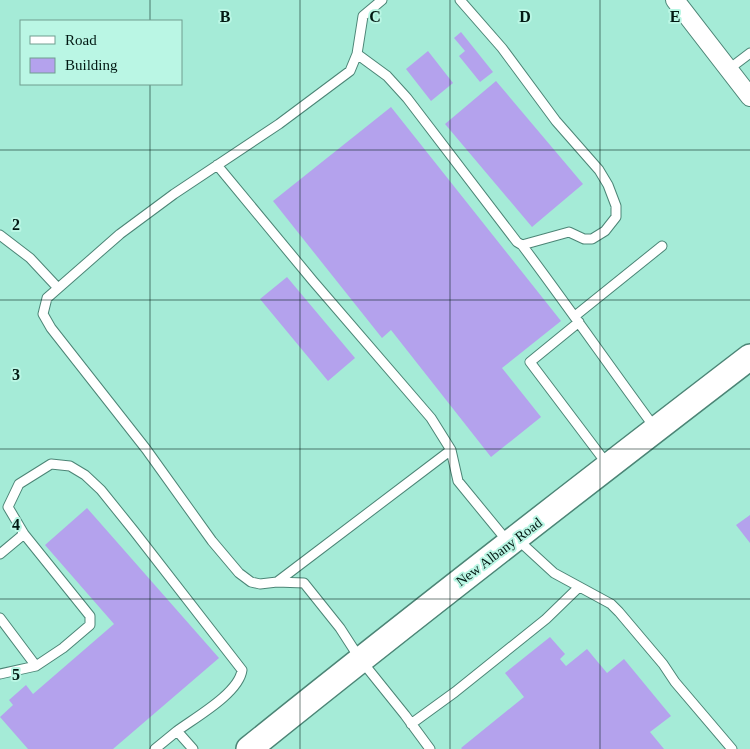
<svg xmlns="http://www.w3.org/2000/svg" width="750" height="749" font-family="'Times New Roman',serif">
<rect width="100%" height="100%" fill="#baf6e4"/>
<path fill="#a5ebd7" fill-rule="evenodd" d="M0,0H750V749H0ZM21,21H181V84H21Z"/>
<path fill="#b4a2ed" d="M461,32L493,72L480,82L459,56L465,51L454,38Z
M428,51L453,83L431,101L406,69Z
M496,81L583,184L532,227L445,124Z
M391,107L561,321L502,368L541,417L491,457L391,330L382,338L273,201Z
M287,277L355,358L328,381L260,299Z
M87,508L219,658L113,749H28L0,717L13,705L9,700L26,685L33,694L114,624L45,545Z
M750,515V543L736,525Z
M550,637L565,654L560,659L566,666L587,649L607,673L624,659L671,716L650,732L664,749H462L461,748L524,697L505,673Z"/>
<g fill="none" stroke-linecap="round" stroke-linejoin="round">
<defs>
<path id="service" d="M382,0L363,16L357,54L350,71L279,124L174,194L120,234L47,298L43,314L51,328L146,449L212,541L239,573L251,582L260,584L277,582L304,583L340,628L360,659L405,715L430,749
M357,54L387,76L407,98L517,242L522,245L569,232L584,239H592L605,231L616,217V206L608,185L599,170L556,121L502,48L460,0
M729,69L750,53
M217,165L313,281L431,418L451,450L458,481L508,542
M0,235L30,258L58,288
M522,245C567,305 610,367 655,428
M575,316L662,246
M579,322L530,362L607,464
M517,539L554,573L611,604L619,612L663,664L675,682L732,749
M0,554L24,534
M277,582L451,450
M0,618L36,666
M0,674L36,666L63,648L90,625V616L24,534L8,507L19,484L51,464L70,466L85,475L101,490L134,531L242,670C239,693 196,717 177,731L193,749
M411,724L455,692L546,619L579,587
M155,749L177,731"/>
<path id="minor" d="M675,0L750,97"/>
<path id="secondary" d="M249,749C414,616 582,486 750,357"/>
</defs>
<use href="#service" stroke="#4c8576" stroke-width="11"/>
<use href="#minor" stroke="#4c8576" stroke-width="20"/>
<use href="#secondary" stroke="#4c8576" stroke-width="28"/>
<use href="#service" stroke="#fff" stroke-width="9"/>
<use href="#minor" stroke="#fff" stroke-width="18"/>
<use href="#secondary" stroke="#fff" stroke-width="25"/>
</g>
<path fill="none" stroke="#021913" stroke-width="1" stroke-opacity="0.55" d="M150,0V21M300,0V749M450,0V749M600,0V749M150,84V749M0,150H750M0,300H750M0,449H750M0,599H750"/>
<g text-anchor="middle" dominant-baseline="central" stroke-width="4" stroke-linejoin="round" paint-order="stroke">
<g font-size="14" fill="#021913" stroke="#baf6e4">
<text transform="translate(499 552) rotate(-37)">New Albany Road</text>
</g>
</g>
<g font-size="16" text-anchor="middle" font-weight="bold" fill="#021913" stroke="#baf6e4" stroke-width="4" stroke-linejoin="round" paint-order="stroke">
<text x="225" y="22">B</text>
<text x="375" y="22">C</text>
<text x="525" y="22">D</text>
<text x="675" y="22">E</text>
<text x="16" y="230">2</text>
<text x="16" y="380">3</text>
<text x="16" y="530">4</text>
<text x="16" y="680">5</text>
</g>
<rect x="20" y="20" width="162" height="65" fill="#baf6e4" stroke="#709e90"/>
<rect x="30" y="36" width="25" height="8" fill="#ffffff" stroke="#709e90"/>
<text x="65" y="45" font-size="15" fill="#021913">Road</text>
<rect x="30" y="58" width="25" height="15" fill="#b4a2ed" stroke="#709e90"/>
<text x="65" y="70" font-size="15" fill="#021913">Building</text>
</svg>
